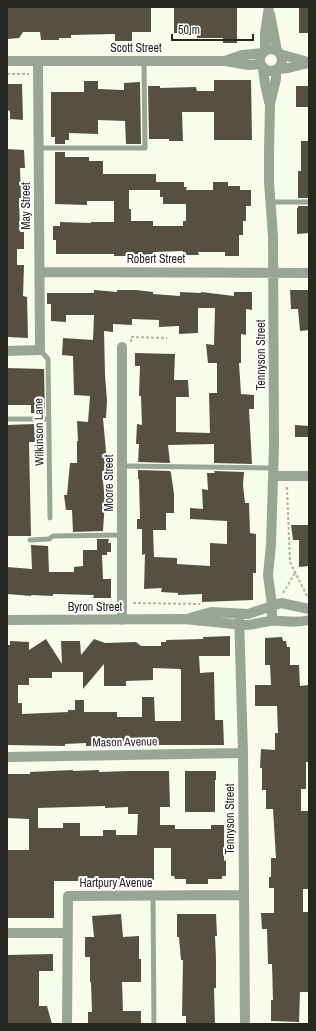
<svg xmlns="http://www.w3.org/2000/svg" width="316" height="1031" font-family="'Archivo Narrow',sans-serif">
<rect width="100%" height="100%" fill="#f8fceb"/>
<path fill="#555042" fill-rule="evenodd" d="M7,7H151V32H132V41H115V34L71,35V38H59V40H41L40,32H23L19,38L7,39Z
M174,7H237V43H223V38H197V35H181V33H174Z
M299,7H309V33H299Z
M214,80H251L252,140H214V112H182L183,141H169V139H149L148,86H160V88L196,87L197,91H214Z
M84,81H98V89L124,90V83L140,82L141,144H126L125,121L98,120V134L69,133V140H65V144H55V137H51V92H84Z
M7,84H22L23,120L10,119V111L7,110Z
M296,86H309V107H296Z
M301,141H309V198H298V171H301Z
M7,149L24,150L25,168H20L21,198H19L20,232H24V249H17V265H24L23,296L27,297L28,338L8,337Z
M55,152H65V157H89V161H103V174H156V182H184V187H187L186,190H213V182H228V186H240V190H251V206H246V221H243V235H239V256H225V252H198L199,255H183V251L154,252V259H138V256H114V254H56V240H53V226H60V222L91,223V222H114V201H87V205L55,204ZM129,190H160V197H163V204H186V221H183V226H153V221H131V209H129Z
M298,206H309V233L297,234V208H298Z
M94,290L117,292V290H136L153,292V294L180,296V292L201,293V292L234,296V292H252V310L246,309V335L241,334V363H239L241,394L254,395V409H249L252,464L214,463V444L168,445L170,463L138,462L139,444H136L137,424L142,425L141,396H139L140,366H135V353L175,354L174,380H188L189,397H176V432L210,433L209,393H217V363H208L206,344L214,345L215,308H198V333L179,334V326L159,327V320L132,319V325L113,324V332L104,331L105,375L107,401L106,418H103L106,452L105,481H103L105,501L103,531L73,532L72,510H66L64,495H67L70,463H77V441H78L77,421L88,422L90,396L74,395L73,356L62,355L63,338L93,340L94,315H66V322L51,321V304H47V293H94Z
M290,290H309V330L300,331L298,309H291Z
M7,368L44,369L45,414L31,413V405H7Z
M34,424L35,442H29L31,536H7V425Z
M295,425L309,426V437H295Z
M138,470L170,471L171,473L174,494V513H166V530H153L154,557L177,558V564L210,566V543L227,544V521L190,519V508L203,509L202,489L208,490L207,473H215L214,471L244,472L243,485L245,503H249L250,533L256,534V573H253V600L202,602V594L178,595V593L161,592L162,588L144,589L145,554L142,555V529H137V519H140L139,479H138Z
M291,525H309V566L299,567V540H293Z
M97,539H109L108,543H111V552H107V555H102L103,579H111V598H93L94,595L53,594V596L31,595V596L7,594V567L32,569L31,545L48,546L49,572H74V567L83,566V550H97Z
M230,636V656H199L200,673L214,672L215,720H223L224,745H158L109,747V746H86V743L65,744V746L7,745V712H8L7,645H10V641L29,642V650L46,639L62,664L61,641H80L81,655L94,639L105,643L136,642L141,646H161V642H166V640L203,639V637ZM104,664V686H126V681L153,680V668L180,669L181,670V721H155L154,697H142V717H117V712H84V700H75V710H68V712L22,714V703H18V685H29V678H52V672H83V689Z
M282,637L283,641H286L287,647H290V665H299L300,686L309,685V762H306V789H301V811H309V889H303V912H309V992H300L299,1022L271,1021V1000H273L272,964H268L267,929H262L261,913H274V888H269V877H271V858H276L273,809H266V790H262V768H260L261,749L275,750V733H278L277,706H255V685H271L270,665H265V638Z
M73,770V771L99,770V772L128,771H169L170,807H160V825H175V829H211V825H224V861L226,860V876H222V879H208V884H186V879H175L174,876H171V848H154V880H81V881H54V918H7V850H29V819L7,818L8,774H30V772ZM105,806V808L128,807V814H138L137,835H116V830H103V836H80V823H63V828H38V808Z
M185,771H216V780H215V812H185Z
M121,914L123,937L139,936V959H141V982H122L123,1011H141V1024H88V1012H92L91,982H90V957H85V937H94L92,916Z
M177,914H216L217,936H215L216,958V988H214L215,1024H186V1016H182L183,960H181L179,937H177Z
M53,954V971H39V1006H47L52,1024H7V955Z"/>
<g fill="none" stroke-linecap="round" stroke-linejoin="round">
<path stroke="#b2b5a8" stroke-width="2" stroke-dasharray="3 2" stroke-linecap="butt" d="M7,74H29
M131,342V337L167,338
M287,487L290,562L308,598
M283,593L295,573
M133,603L200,604"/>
<path stroke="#99a697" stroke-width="5" d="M39,148H145L144,61
M270,202H309
M40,350L48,359L50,518
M7,419H49
M122,466L273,468
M30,540L49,539L53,536L122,535
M153,896L154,1024"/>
<path stroke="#99a697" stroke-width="10" d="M270,14L277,51
M260 60a11 11 0 1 1 22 0a11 11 0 1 1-22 0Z
M265,51V33L269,7
M280,54L308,62
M7,61H225L242,55L263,53
M225,61L249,65L261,64
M263,68L265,84L269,102
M278,69L288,68L309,63
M40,272L309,273
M122,347V620
M7,351L40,350L38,61
M273,476H309
M239,614L243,753L245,1024
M190,618L211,612L248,614L281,603L309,609
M7,620L184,619L244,625C253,625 261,622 270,621C285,620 293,624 309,620
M272,621V605L268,575L271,545L274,445L273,236L269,182V152L270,104L276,79V70
M7,757L243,753
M7,933H68
M67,1024L68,896L243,895"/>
</g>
<g text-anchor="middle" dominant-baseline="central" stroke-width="4" stroke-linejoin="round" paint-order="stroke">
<g font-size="12" fill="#272822" stroke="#fff">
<text x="136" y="48">Scott Street</text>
<text transform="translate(26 206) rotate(-90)">May Street</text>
<text x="156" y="259">Robert Street</text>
<text transform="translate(261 355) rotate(-90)">Tennyson Street</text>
<text transform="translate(39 432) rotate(-91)">Wilkinson Lane</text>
<text transform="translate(109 483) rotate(-90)">Moore Street</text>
<text x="95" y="607">Byron Street</text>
<text transform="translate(125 742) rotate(-1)">Mason Avenue</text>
<text transform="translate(230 819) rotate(-90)">Tennyson Street</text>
<text x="116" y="883">Hartpury Avenue</text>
</g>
</g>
<rect width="316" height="1031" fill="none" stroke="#272822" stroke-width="16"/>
<path d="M172 34v6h81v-6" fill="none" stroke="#272822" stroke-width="2"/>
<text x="178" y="34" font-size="12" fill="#272822" stroke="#ffffff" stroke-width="3" paint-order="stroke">50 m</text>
</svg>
